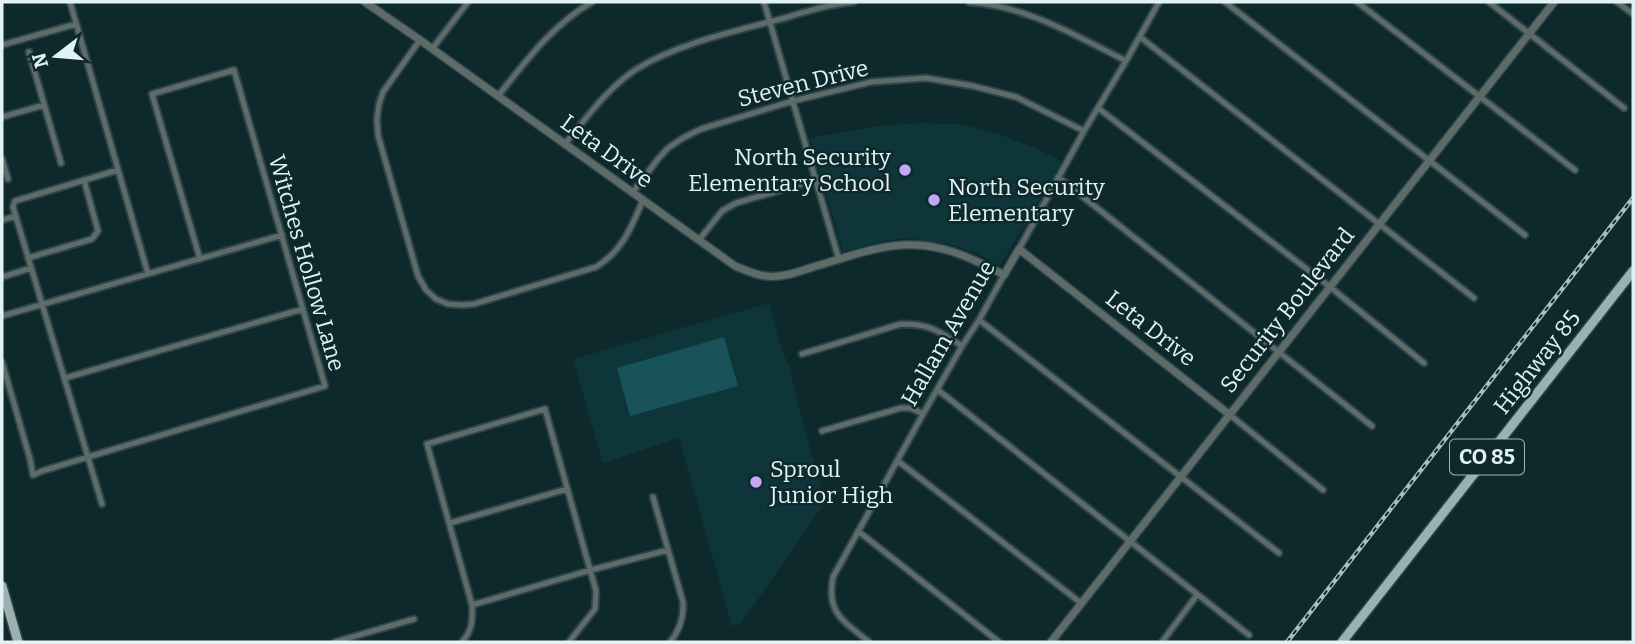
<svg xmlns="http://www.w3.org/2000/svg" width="1635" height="644" font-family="Bitter,serif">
<rect width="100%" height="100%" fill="#0e292c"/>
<path fill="#0d353a" d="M919,123L961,124L1001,135L1040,150L1062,162L1000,266L976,253L950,244L906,238L879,242L843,252L810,138L878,126Z
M769,303L783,353L790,368L795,393L825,502L741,624L732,626L679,438L603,463L573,359Z"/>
<path fill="#18535a" d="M724,337L738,386L630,416L617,368Z"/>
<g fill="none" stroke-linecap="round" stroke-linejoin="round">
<defs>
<path id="minor" d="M70,2L148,274
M764,2L839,260
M969,2C1026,6 1077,36 1126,61
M1225,2L1525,235
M1357,2L1575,170
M1489,2L1624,108
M1617,2L1633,14
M1140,37L1474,298
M420,40L383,92L379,104L377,119L378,135L418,276L426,290L436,299L448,304L462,305L474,304L596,267C623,250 631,228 643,200
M2,45L76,24
M432,49L468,2
M29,52L61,163
M498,96C526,61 552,25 592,2
M1098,108L1330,287L1424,363
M2,117L44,105
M565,144C587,117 607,89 635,70C676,44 735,31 781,19C805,12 829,4 854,2
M2,159L8,179
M1058,177L1372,426
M633,192L658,159L668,148L683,138L701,129L793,101L871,82L926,78L973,86L1016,97L1084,131
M2,220L16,216
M699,240L722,211L736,203L816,180
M1019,249L1084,131L1126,61L1159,2
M28,258L92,239L98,231L84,180
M2,277L31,268
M2,316L282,235
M979,320L1279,553
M802,354L901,324C931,324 938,331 962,346
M2,362L30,459L33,475L42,471L88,457L325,386L234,70L152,94L200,259
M65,378L303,309
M938,390L1249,635
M1230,415L1323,490
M822,431L901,408H911L923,414
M898,461L1081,603
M653,497L683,602C684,617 680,630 670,642
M102,504L13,207L15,201L118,170
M450,523L567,489
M858,531L999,642
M472,605L591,570L668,550
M335,642L414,619
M462,642C472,631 473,620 472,605L427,444L545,409L596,591L595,609L569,642
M869,642C844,621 826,614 833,577L923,414L962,346L979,320L1004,275
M1162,642L1197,595"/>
<path id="tertiary" d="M365,2L420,40L735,266C745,270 755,275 766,276C782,278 798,272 813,267C842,259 872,247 902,245C939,242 972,258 1004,275L1019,249L1230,415
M1051,642L1554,2"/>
<path id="primary" d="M2,586L18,642
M1342,642L1633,271"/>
</defs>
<use href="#minor" stroke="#2c4548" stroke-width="9"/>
<use href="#tertiary" stroke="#2c4548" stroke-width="10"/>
<use href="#primary" stroke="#2c4548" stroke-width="12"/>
<use href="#minor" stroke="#5f6b69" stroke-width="5"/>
<use href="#tertiary" stroke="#5f6b69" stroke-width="7"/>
<use href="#primary" stroke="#99b2af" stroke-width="9"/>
<defs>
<path id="rail" d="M1287,642L1633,198"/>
</defs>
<use href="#rail" stroke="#aabdbe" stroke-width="4.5"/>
<use href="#rail" stroke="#0e292c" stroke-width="2" stroke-dasharray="5" stroke-linecap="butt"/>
</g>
<g fill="#c2a8f2" stroke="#0e292c" stroke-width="2.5">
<circle cx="905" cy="170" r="7"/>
<circle cx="934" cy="200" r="7"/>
<circle cx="756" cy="482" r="7"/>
</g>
<g text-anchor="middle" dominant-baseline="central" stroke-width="5" stroke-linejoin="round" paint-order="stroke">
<rect fill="#0e292c" stroke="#a2b6b7" stroke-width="2" x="1450" y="439.5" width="74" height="35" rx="5"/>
<g font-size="21" font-weight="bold" fill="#e2f2f3">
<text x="1487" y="457">CO 85</text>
</g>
<g font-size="23" fill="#e2f2f3" stroke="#0e292c">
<text transform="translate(803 83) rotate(-14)">Steven Drive</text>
<text transform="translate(607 151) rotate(36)">Leta Drive</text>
<text transform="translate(307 263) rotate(74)">Witches Hollow Lane</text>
<text transform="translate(1287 310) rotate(-52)">Security Boulevard</text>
<text transform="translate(1151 328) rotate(38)">Leta Drive</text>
<text transform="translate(948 333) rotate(-60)">Hallam Avenue</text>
<text transform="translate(1537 362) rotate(-52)">Highway 85</text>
</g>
<g font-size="23" fill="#e2f2f3" stroke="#0e292c" text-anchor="start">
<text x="891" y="157" text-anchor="end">North Security<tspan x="891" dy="26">Elementary School</tspan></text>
<text x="948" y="187">North Security<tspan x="948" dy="26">Elementary</tspan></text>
<text x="770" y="469">Sproul<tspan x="770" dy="26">Junior High</tspan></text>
</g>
</g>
<rect width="1635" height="644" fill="none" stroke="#e2f2f3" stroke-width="7"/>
<g transform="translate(56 56) rotate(254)" stroke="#0e292c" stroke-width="5" paint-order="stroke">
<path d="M0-5L12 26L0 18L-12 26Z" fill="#e2f2f3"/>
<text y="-10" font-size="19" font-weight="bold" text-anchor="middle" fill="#e2f2f3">N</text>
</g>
</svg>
